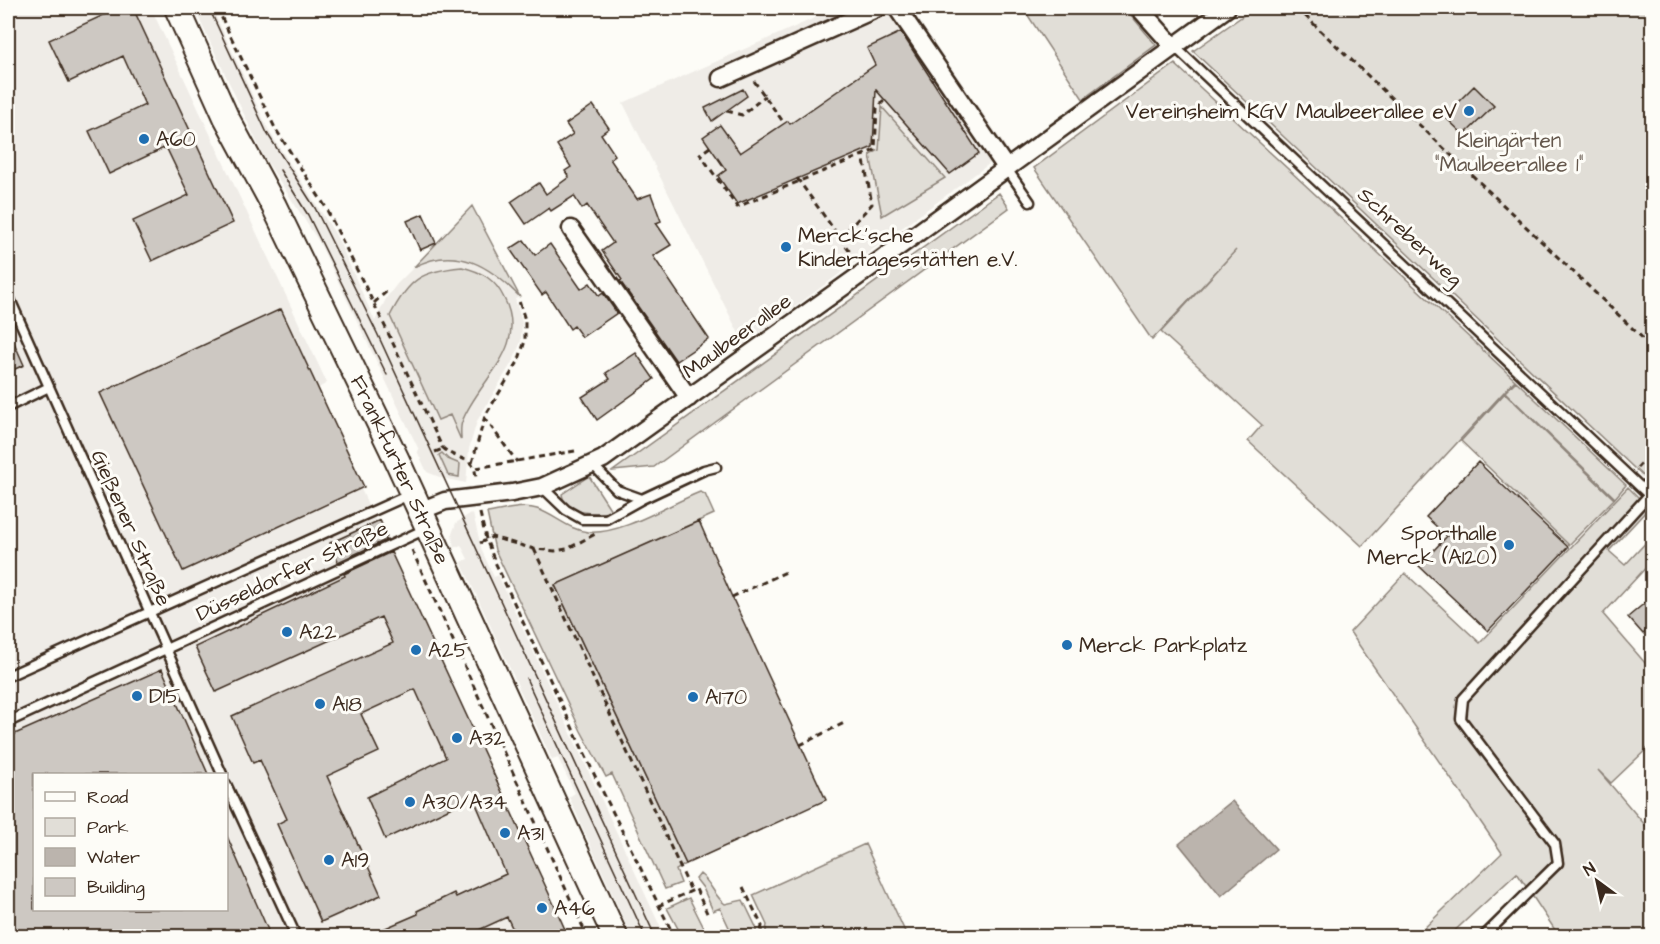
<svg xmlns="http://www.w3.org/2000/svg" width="1660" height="944" font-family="'Architects Daughter',sans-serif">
<rect width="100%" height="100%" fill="#fdfcf7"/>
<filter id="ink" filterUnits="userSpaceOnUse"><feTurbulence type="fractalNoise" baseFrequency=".0167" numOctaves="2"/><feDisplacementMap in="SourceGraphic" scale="12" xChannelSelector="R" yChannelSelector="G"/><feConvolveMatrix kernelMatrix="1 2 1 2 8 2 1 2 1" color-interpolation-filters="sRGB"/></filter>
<g filter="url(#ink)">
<path fill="#efece7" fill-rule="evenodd" d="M8,8H151L327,383L315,390L568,936H8ZM34,774H226V910H34Z
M194,8H212L269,131L336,235L375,321L387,297L397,284L414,267L427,260L456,258L469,260L483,266L494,272L520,297L515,299L522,322L521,341L514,359L477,421L469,449L466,483L442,478L427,472L417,451L419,450L319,242L264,157ZM498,287L509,308L512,329L462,423L461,439L450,415L438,420Z
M837,8H910L1008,150L744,344L623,103Z
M473,514L482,551L494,577L498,575L658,922L667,936H631L569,797L575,793L558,758L552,760L484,612L461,562L468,559L461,545L454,548L452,534L456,523L468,515Z"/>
<path fill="#e1ded7" stroke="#8e847a" stroke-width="1.5" d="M1023,8H1125L1156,45L1083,99Z
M1254,8H1652V485L1193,51Z
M1175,64L1515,380L1362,546L1248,441L1262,425L1161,332L1236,250L1152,340L1034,168Z
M882,107L945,178L882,216L870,155L879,150Z
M999,193L1009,208L654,467L613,471Z
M472,206L520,297C491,267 457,244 414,267Z
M462,267C482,272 495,279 504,298C530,349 478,379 462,422C460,427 461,434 461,440L450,415L438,420L390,316C409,279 421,271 462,267Z
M1516,381L1626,485L1615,498L1505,392Z
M1505,393L1614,499L1569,545L1461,441Z
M442,453L448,459L460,464L459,477L448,475L439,455Z
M589,476L611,510V512C595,514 565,515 562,494Z
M1628,487L1649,508L1609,551L1625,565L1652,536V561L1603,614L1652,671V744L1611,783L1598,770L1652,833V936H1559L1517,873L1449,936H1416L1502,853L1350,632L1405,573L1480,643Z
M700,492L705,494L714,514L555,585L686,864L676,870L681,883L665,889L612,774L606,777L581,731L495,550L487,513C502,511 522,504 537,509C555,515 569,530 588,532C622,535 667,505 700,492Z
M865,844L907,936H765L767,925L753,895Z
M700,874C711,882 714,896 725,904L743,900L756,927V936H733L720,908L713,911L703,888L696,879Z
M689,898L708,936H682L667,908Z"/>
<path fill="#bbb4ad" stroke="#887d74" stroke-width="1.5" d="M1232,801L1276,849L1221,896L1179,844Z"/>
<path fill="#cdc8c2" stroke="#3b2a1e" stroke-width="1.5" d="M119,8H133L233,223L152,261L133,221L189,195L166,147L109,174L89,131L145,105L123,56L69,82L49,40Z
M901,32L979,153L950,174L876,90L873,147L737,204L718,176L726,170L703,137L720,125L740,153L788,121L790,124L875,65L867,48Z
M1474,86L1494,106L1464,135L1444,116Z
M743,89L747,96L712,121L705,108Z
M593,105L609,128L601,134L615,155L610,159L637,199L651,194L661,221L656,223L671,245L653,256L709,339L676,361L620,281L622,280L602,251L613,243L587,205L582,209L574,196L551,211L549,208L526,224L511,202L539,183L546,194L569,177L565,171L571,167L557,145L573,134L566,124Z
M423,214L436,243L420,250L407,221Z
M524,240L535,255L550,244L581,289L590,283L599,296L603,293L617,313L582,337L574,326L570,329L546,292L542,295L510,249Z
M281,309L364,487L183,571L100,393Z
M8,329L24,365L8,372Z
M636,353L654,379L597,420L582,397L610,379L606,373Z
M1478,462L1568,547L1488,631L1419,566L1447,536L1426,517Z
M380,520L387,537L385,538L386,540L338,562L330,543Z
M699,521L732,597L826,800L686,864L555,585Z
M391,552L551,898L568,936H516L507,917L472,933L474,936H367L418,914L417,911L454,893L456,897L506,874L473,797L385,839L367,797L446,758L415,689L361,714L379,752L327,776L381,895L321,922L277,824L287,819L260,760L253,763L232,716L393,643L381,617L216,692L195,647L345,576L344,574Z
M1653,596V626L1643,634L1628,617Z
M162,669L208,774H34V909H226V834L268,930L254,936H8V737Z"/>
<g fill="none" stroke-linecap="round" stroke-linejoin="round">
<defs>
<path id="lane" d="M1174,46L1652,498
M1007,169L1030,202
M8,295L222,774
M8,407L49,387
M592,464L617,490L642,499
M542,487L566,510L582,519H606L642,499L704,470L716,467
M8,676L411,494
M8,722L428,528
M226,784L296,936
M1484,936L1558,863L1555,844L1461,719L1463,699L1649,495"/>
<path id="street" d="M897,8L1007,169
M1139,8L1173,46
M721,78L878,8
M571,229L689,398
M420,511L445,501L512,493L542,487L603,459L864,272L1227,8"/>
<g id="secondary">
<path id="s1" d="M177,8L226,117L274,206L396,458L615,936"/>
</g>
</defs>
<use href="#lane" stroke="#3b2a1e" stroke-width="13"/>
<use href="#street" stroke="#3b2a1e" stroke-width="21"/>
<use href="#secondary" stroke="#3b2a1e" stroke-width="28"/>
<path stroke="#3b2a1e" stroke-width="3" stroke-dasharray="6 4.5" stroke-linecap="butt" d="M217,8L275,128L325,206L381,318L442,447C458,463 476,454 476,480
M1297,8L1652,347
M754,81L784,123
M727,111L742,115L765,96
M710,147L700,154L737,207L875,150L877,108L883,102L881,100
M797,178L855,259
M840,238L872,204L863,155
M374,303L387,291
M484,417L517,462
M435,452L443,449
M472,463L485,416L518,362L525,341V320L518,298
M476,468L575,451
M1637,468L1652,452
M480,513L486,539L495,562L595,776L674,936
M480,543L492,537L534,549L555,551L567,549L597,533
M534,549L691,891
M412,550L587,936
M732,597L786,572
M800,745L846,722
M743,887L762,926L760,936
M658,906L696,889L707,913"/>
<use href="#lane" stroke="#fdfcf7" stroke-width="8"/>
<use href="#street" stroke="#fdfcf7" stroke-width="16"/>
<use href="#secondary" stroke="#fdfcf7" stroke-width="24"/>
<path stroke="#3b2a1e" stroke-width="1.5" d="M209,8L267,133L315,208L377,333L655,936
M280,170L308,215L387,375
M526,678L645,936"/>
</g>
</g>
<g fill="#1f6fb2" stroke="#fdfcf7" stroke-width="2">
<circle cx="1469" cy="111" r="6"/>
<circle cx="144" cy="139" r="6"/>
<circle cx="786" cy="247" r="6"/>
<circle cx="1509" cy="545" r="6"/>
<circle cx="287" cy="632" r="6"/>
<circle cx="1067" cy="645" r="6"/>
<circle cx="416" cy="650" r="6"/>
<circle cx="137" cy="696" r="6"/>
<circle cx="693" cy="697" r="6"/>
<circle cx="320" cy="704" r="6"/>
<circle cx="457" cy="738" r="6"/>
<circle cx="410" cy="802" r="6"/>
<circle cx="505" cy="833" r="6"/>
<circle cx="329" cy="860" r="6"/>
<circle cx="542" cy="908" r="6"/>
</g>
<g text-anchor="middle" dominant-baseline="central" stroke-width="6" stroke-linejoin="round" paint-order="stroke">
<g font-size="21" fill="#3b2a1e" stroke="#fdfcf7" text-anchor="start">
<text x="1457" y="111" text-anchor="end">Vereinsheim KGV Maulbeerallee eV</text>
<text x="156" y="139">A60</text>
<text x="798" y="235">Merck'sche<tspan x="798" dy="24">Kindertagesstätten e.V.</tspan></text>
<text x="1497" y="533" text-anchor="end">Sporthalle<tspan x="1497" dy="24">Merck (A120)</tspan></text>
<text x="299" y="632">A22</text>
<text x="1079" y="645">Merck Parkplatz</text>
<text x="428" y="650">A25</text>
<text x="149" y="696">D15</text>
<text x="705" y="697">A170</text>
<text x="332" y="704">A18</text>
<text x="469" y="738">A32</text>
<text x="422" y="802">A30/A34</text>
<text x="517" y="833">A31</text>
<text x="341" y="860">A19</text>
<text x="554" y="908">A46</text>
</g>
<g font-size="21" fill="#64574c" stroke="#fdfcf7">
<text x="1509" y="140">Kleingärten<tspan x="1509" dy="24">"Maulbeerallee 1"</tspan></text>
</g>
<g font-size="21" fill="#3b2a1e" stroke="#fdfcf7">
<text transform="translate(1410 237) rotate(43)">Schreberweg</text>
<text transform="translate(737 336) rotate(-36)">Maulbeerallee</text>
<text stroke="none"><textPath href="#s1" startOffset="513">Frankfurter Straße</textPath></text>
<text transform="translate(131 528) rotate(66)">Gießener Straße</text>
<text transform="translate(292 571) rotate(-25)">Düsseldorfer Straße</text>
</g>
</g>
<rect width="1660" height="944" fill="none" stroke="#fdfcf7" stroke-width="30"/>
<rect x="15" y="15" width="1630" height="914" fill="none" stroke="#3b2a1e" stroke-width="2" filter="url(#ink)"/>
<rect x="33" y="773" width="195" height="138" fill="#fdfcf7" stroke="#afa8a0" stroke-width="1.5"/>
<rect x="45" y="792" width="30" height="9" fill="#fdfcf7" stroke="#afa8a0" stroke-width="1.5"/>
<text x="87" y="803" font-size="18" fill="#3b2a1e">Road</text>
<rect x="45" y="818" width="30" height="18" fill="#e1ded7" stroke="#afa8a0" stroke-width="1.5"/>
<text x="87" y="833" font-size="18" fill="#3b2a1e">Park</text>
<rect x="45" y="848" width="30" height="18" fill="#bbb4ad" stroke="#afa8a0" stroke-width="1.5"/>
<text x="87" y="863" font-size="18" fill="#3b2a1e">Water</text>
<rect x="45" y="878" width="30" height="18" fill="#cdc8c2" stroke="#afa8a0" stroke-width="1.5"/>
<text x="87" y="893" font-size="18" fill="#3b2a1e">Building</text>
<g transform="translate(1597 881) rotate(327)" stroke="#fdfcf7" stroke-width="4.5" paint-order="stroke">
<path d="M0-4.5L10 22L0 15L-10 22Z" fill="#3b2a1e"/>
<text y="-9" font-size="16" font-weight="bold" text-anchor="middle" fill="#3b2a1e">N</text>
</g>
</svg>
